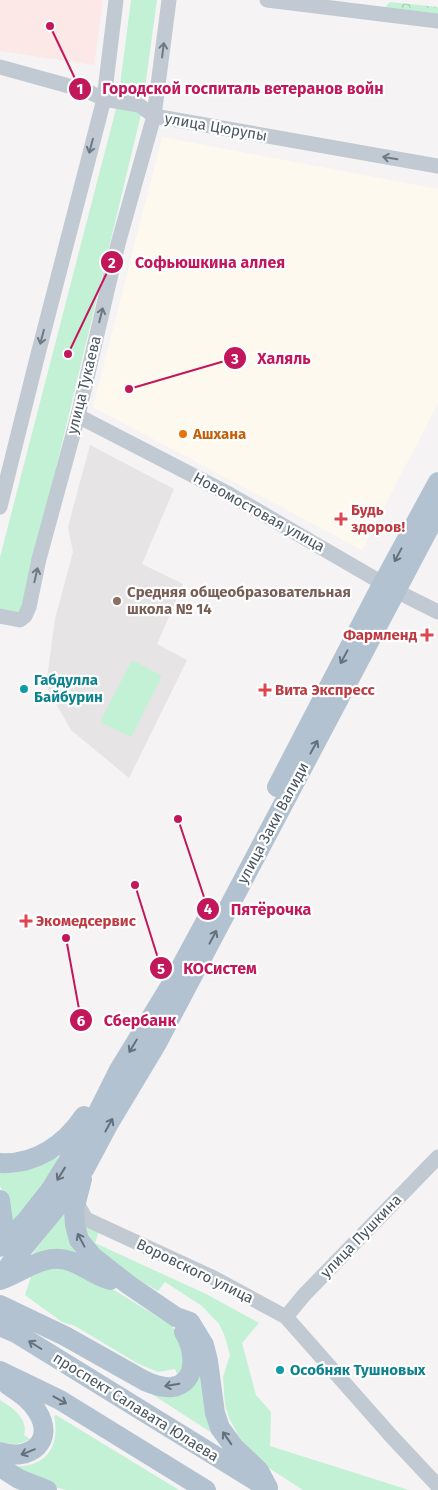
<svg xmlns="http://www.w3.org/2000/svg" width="438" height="1490" font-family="'Fira Sans',sans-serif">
<defs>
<pattern id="forest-crowns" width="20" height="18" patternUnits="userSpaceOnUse" patternTransform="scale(1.25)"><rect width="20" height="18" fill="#c3f1d5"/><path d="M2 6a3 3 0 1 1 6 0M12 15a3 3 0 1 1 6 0" fill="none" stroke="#a0c6b0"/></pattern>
</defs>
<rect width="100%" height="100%" fill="#f5f3f3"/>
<path fill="#fdf9ef" d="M162,137L438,189V403L362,550L93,407Z"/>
<path fill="#e6e4e5" d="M90,445L174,489L142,564L183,584L157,644L187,660L129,778L71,730L46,686L55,619L73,552L68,527Z"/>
<path fill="#fce8e6" d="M0,0H103L94,65L0,51Z"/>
<path fill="#c3f1d5" d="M131,0H157L142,110L20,618L0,613V557L118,101Z
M132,660L162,676L131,737L100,722Z
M57,1155L58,1157L56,1165L12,1224L8,1200L0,1186V1170Z
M70,1205L91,1261L35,1256L33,1253Z
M79,1221L99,1231L95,1243L206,1294L259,1323L242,1343L256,1395L271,1412L270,1446L409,1490H303L258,1461L238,1435L229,1418L225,1405L223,1377L230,1355L224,1334L219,1324L202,1306L165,1282L158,1291L96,1254Z
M57,1265L101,1282L171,1325L179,1334L187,1353L178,1376L175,1369L158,1372L137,1363L75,1326L62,1322L25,1295L31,1277L29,1275Z
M203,1362L215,1435L144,1389L159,1393Z
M0,1400C12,1407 29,1419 24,1435L30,1439C21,1445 10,1445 0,1442Z
M56,1415L179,1490H67L54,1487L9,1466C43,1469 61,1450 54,1416Z"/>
<path fill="url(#forest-crowns)" d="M390,2L438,7V14L388,9L386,6Z"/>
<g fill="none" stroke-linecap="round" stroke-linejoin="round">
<path stroke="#c1cad2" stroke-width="15" d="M267,0L438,21
M0,67L87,91L104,99L139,105L154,116L438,166
M78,416L229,494L396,591L438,612
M0,507L36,362L104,99L116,0
M0,616L20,620L25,616L29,607L39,559L78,416L118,244L154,116L169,0
M77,1199L79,1207L86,1219L214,1278L286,1317L392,1437L438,1486
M286,1317L304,1295L438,1157"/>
<path stroke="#b3c2d1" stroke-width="20" d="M277,787L376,596L438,482
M0,1163C36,1165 65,1144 84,1116
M82,1179L74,1210L75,1225L79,1240L93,1257L129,1285L176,1317L190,1322L204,1345L208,1361L215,1413L220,1428L234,1447L259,1471L268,1488
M0,1200L3,1222L0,1230
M0,1247L26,1221L51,1189L96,1116L119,1070L174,980L208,917
M0,1279L11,1263L62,1201L85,1168L109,1123L157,1043L438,511
M0,1280C23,1272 45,1252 70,1261C84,1266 96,1276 110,1280
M0,1305L65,1336L145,1381C154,1385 163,1388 172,1387C199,1383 195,1349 184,1332
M0,1326L16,1333L256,1481
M0,1371L60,1400L206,1490
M0,1452C30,1462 56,1441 37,1411C30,1399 18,1392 8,1385
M0,1467L19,1479L47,1490"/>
</g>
<defs><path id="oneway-shaft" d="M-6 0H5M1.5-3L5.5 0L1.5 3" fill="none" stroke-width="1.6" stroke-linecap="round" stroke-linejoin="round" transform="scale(1.25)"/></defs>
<g stroke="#6e7983">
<use href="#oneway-shaft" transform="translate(163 50) rotate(-83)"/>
<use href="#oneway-shaft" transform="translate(91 146) rotate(105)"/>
<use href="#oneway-shaft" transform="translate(390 158) rotate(-170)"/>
<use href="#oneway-shaft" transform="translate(101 315) rotate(-76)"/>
<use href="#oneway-shaft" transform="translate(42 337) rotate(105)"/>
<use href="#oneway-shaft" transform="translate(36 575) rotate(-77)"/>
</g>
<g stroke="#64717d">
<use href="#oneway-shaft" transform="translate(398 555) rotate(118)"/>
<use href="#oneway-shaft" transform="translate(344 657) rotate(118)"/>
<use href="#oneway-shaft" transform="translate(314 747) rotate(-61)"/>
<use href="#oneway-shaft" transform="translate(213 937) rotate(-62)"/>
<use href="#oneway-shaft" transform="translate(133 1046) rotate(121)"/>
<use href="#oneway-shaft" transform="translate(109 1125) rotate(-61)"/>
<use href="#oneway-shaft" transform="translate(61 1174) rotate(122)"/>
<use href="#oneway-shaft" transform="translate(81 1240) rotate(-118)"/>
<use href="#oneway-shaft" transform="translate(35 1345) rotate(-148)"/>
<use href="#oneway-shaft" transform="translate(172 1385) rotate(170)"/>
<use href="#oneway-shaft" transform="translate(60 1400) rotate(29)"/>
<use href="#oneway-shaft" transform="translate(227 1438) rotate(-125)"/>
<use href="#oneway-shaft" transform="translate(28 1452) rotate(158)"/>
</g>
<circle fill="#e8710a" stroke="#fff" stroke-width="2" cx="183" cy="434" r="5"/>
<g fill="#e0444e" stroke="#fff" stroke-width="2">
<path d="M338.5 511.5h5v5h5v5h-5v5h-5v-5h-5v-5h5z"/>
<path d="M424.5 627.5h5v5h5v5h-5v5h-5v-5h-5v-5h5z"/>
<path d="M262.5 682.5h5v5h5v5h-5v5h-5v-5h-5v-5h5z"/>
<path d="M23.5 913.5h5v5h5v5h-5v5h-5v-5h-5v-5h5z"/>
</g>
<circle fill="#8d6e63" stroke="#fff" stroke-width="2" cx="117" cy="601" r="5"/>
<g fill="#0f9aa8" stroke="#fff" stroke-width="2">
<circle cx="24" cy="689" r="5"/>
<circle cx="280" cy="1370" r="5"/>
</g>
<g text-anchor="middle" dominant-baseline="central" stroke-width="4.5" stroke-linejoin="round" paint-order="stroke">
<g font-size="15" fill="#4a5661" stroke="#fff">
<text transform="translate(216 127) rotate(10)">улица Цюрупы</text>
<text transform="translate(84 385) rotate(-76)">улица Тукаева</text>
<text transform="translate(259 512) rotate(29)">Новомостовая улица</text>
<text transform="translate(273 823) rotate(-62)">улица Заки Валиди</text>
<text transform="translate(361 1236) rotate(-46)">улица Пушкина</text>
<text transform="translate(195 1271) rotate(26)">Воровского улица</text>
<text transform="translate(136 1407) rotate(32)">проспект Салавата Юлаева</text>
</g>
<g font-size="15" font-weight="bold" fill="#c56008" stroke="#fff" text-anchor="start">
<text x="193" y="434">Ашхана</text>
</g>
<g font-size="15" font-weight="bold" fill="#be3a42" stroke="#fff" text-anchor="start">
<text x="351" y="510">Будь<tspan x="351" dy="17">здоров!</tspan></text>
<text x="417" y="635" text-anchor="end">Фармленд</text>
<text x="275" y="690">Вита Экспресс</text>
<text x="36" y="921">Экомедсервис</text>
</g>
<g font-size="15" font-weight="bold" fill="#785e54" stroke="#fff" text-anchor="start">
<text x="127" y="592">Средняя общеобразовательная<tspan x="127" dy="17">школа № 14</tspan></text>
</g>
<g font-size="15" font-weight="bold" fill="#0d838f" stroke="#fff" text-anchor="start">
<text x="34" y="680">Габдулла<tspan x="34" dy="17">Байбурин</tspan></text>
<text x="290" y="1370">Особняк Тушновых</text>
</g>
</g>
<path fill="none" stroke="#c2185b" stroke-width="2" d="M50 26L80 89M68 354L112 262M129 389L235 358M178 819L208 909M135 885L161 968M66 938L81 1020"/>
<g fill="#c2185b" stroke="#fff" stroke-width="2">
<circle cx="50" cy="26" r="5"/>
<circle cx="68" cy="354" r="5"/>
<circle cx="129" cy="389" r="5"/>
<circle cx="178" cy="819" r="5"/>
<circle cx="135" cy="885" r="5"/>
<circle cx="66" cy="938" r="5"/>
<circle cx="80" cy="89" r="12"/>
<circle cx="112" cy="262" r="12"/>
<circle cx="235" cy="358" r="12"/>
<circle cx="208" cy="909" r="12"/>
<circle cx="161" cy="968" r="12"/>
<circle cx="81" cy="1020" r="12"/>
</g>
<g font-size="15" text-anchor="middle" font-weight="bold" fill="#fff">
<text x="80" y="94">1</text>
<text x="112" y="268">2</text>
<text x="235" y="364">3</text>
<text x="208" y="914">4</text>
<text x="161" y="974">5</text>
<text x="81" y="1026">6</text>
</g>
<g font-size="16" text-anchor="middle" font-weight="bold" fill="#c2185b" stroke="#fff" stroke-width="4.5" stroke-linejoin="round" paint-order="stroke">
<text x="243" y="94">Городской госпиталь ветеранов войн</text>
<text x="210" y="268">Софьюшкина аллея</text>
<text x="284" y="364">Халяль</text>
<text x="271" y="915">Пятёрочка</text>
<text x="220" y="974">КОСистем</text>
<text x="140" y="1026">Сбербанк</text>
</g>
</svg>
